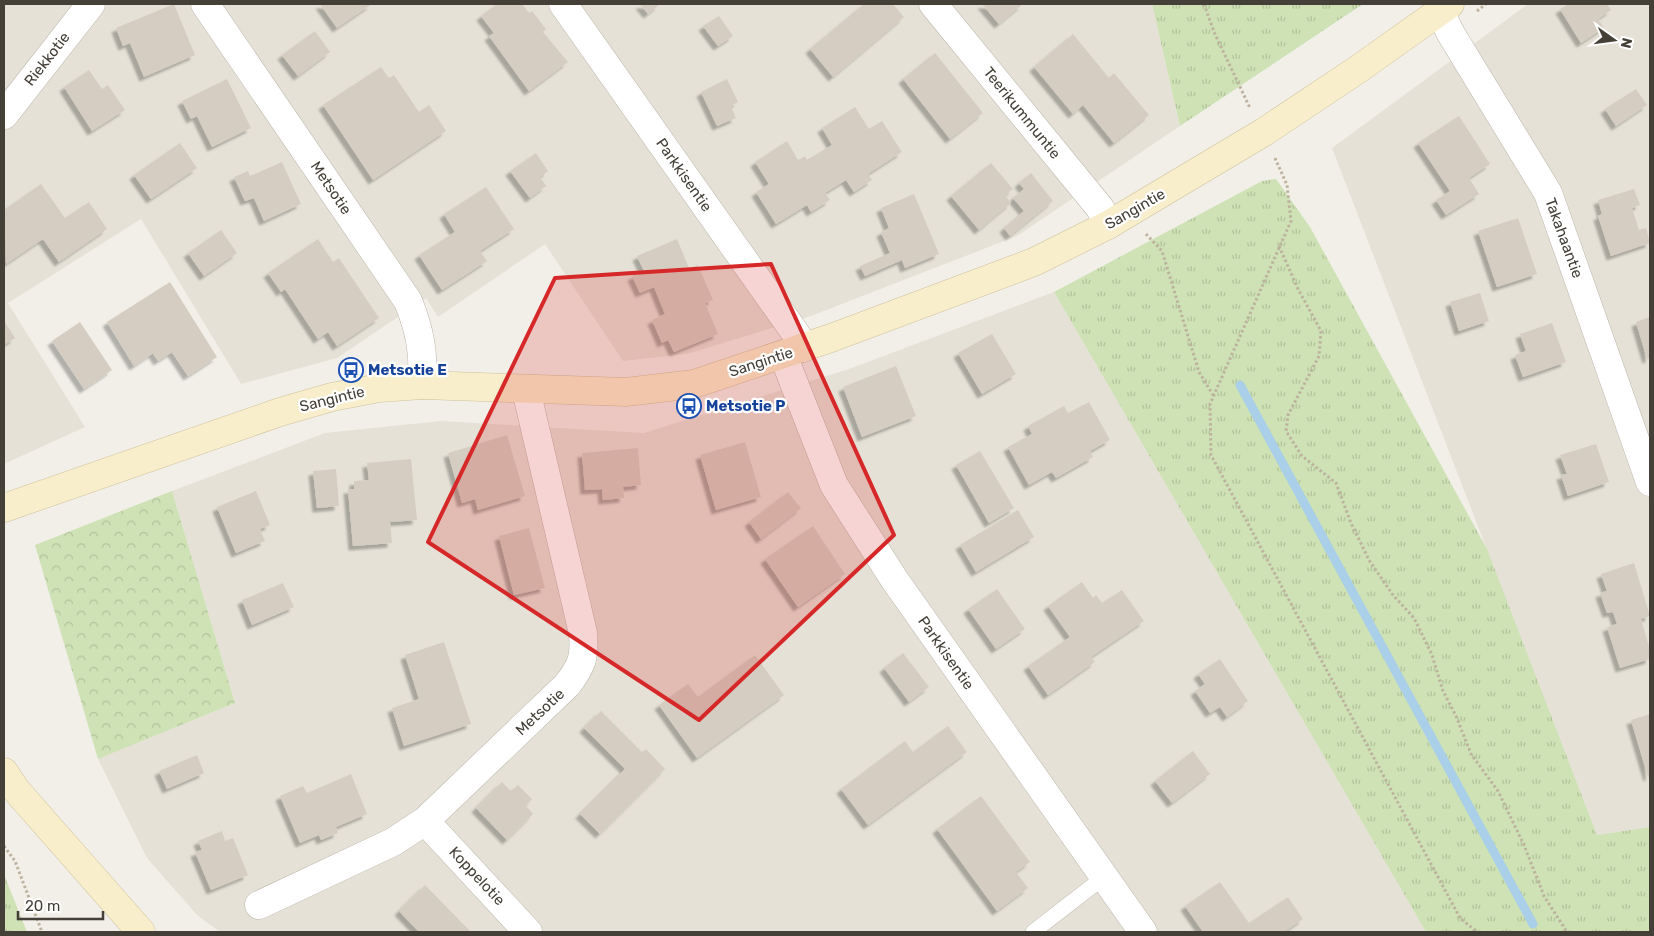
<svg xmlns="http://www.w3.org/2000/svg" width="1654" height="936" font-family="Rubik,sans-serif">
<defs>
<pattern id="grass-tufts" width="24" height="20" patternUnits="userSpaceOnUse" patternTransform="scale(1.25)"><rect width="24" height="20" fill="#cee2b5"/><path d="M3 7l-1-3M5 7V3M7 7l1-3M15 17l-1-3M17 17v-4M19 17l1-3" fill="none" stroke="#b2c39c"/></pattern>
<pattern id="forest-crowns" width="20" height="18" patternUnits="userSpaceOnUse" patternTransform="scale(1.25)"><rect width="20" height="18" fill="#cee2b5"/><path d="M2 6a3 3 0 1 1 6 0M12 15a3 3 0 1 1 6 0" fill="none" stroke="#b2c39c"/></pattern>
<filter id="shadow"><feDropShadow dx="-4.5" dy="4.5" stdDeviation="1" flood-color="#0004"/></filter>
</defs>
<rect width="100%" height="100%" fill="#f2efe8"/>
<path fill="#e5e1d6" d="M4,4H1152L1180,126L1017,236L811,316L687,354L623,361L545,244L438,317L426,298L337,358L241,384L141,219L8,303L85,427L4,464Z
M1528,4H1650V827L1597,835L1332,148Z
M1054,292L1426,932H220L197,915L147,858L98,759L235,703L172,491L325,433L441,421L644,433L849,369Z"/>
<path fill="url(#grass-tufts)" d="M1152,4H1363L1180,126Z
M1276,179L1310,227L1487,549L1597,835L1650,827V932H1426L1054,292L1262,181Z
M4,876L5,877L27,932H4Z"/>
<path fill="url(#forest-crowns)" d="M172,491L235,703L98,759L35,545Z"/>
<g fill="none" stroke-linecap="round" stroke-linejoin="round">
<path stroke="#aacfe8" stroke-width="9" d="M1240,385L1533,924"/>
</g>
<path fill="#d5cdc1" filter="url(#shadow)" d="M174,4L195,55L144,77L130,43L123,46L116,28Z
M320,4H372L337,28Z
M497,4H522L529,13L532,11L546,29L543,32L568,62L529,91L489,36L494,33L481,16Z
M640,4H658L659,5L648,14Z
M864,4H893L904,17L833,77L810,49Z
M982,4H1023L999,24Z
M1569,4H1607L1611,10L1598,19L1604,28L1581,43L1560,9Z
M719,16L733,36L718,46L703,26Z
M315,31L330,52L298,76L282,55Z
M1073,34L1109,78L1114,73L1149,115L1114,143L1083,105L1073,114L1034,67Z
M935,53L983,113L950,139L903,79Z
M381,67L389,78L394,75L419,112L429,105L446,131L373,180L323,105Z
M89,70L102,89L108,85L125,110L92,131L64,87Z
M227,79L251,128L212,147L197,116L191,119L182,101Z
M727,79L738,102L731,106L736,118L717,126L701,92Z
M1636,89L1647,105L1616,126L1605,109Z
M855,107L869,129L882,121L902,152L868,174L872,180L854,192L846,180L825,193L830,200L811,212L807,205L776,224L756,192L769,184L755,162L787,141L798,160L805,156L807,160L832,145L822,128Z
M1459,116L1490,164L1469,178L1479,194L1446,215L1436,200L1450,191L1418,143Z
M180,143L197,168L151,199L134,175Z
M536,153L548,171L540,177L546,186L530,198L510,171Z
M282,162L301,204L264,221L254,198L245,201L234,177L248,171L250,176Z
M991,163L1013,189L1005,195L1011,203L979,230L951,196Z
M1031,173L1053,201L1010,236L1004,228L1024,211L1013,198L1024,189L1019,183Z
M41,184L65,218L89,202L107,229L59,262L43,239L6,264L4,210Z
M486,187L514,229L480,251L487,261L442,290L419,255L455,232L444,214Z
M1634,189L1640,205L1632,208L1639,230L1646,228L1650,243L1611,256L1598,216L1602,214L1598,200Z
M914,194L939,254L905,268L902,260L865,276L860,266L890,253L881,232L889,228L881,208Z
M1518,218L1537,274L1497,287L1478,231Z
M221,230L237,253L204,276L188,253Z
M318,239L333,262L339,258L379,318L337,346L328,332L318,339L285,289L281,292L268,273Z
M677,239L689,268L698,265L713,300L705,303L718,334L674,352L668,340L662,343L652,320L665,314L654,287L640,293L632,276L644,271L637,256Z
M170,282L217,357L188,376L172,352L158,361L153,353L134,366L107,322Z
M1480,293L1489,321L1459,331L1450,302Z
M1650,317V358L1647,359L1636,322Z
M4,321L15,338L4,345Z
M80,322L112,370L84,389L52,341Z
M1552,323L1566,362L1523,377L1515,355L1526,351L1520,334Z
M992,334L1016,374L982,394L958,353Z
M896,366L916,416L862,437L843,387Z
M1089,402L1110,440L1090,451L1093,457L1056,478L1052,472L1029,485L1008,447L1032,434L1028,426L1064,406L1068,413Z
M507,435L525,496L478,510L475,499L462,503L448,453Z
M745,442L761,497L716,510L700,455Z
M1596,444L1609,482L1568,496L1561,475L1567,474L1560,455Z
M638,448L641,485L623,487L624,498L603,500L602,489L585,490L582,453Z
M980,451L1014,508L989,523L956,465Z
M411,459L417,520L390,522L392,543L353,546L348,489H354V481L369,480L367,463Z
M336,469L339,506L317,508L313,471Z
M256,491L270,525L260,529L265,541L236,553L217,507Z
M788,492L801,508L761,539L749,522Z
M1018,510L1034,537L976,572L960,545Z
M813,526L845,574L798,607L765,559Z
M529,528L545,588L514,595L499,536Z
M1634,563L1650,616L1641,619L1650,650V659L1620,668L1607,627L1617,624L1613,612L1607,613L1600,593L1607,591L1601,574Z
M1082,582L1093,598L1096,595L1102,603L1122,590L1144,621L1091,657L1095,662L1048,695L1028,666L1070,637L1048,606Z
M283,583L294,607L252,625L242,600Z
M997,589L1025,629L996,649L968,609Z
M444,642L471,724L404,746L392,708L419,699L405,655Z
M903,653L929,687L909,702L884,668Z
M755,655L784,695L697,758L659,705L688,684L698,697Z
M1220,659L1248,701L1227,717L1220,707L1210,713L1195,691L1205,684L1198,674Z
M601,711L642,752L646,749L665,769L600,834L580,814L625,769L584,728Z
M1650,714V776L1648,777L1631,720Z
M948,726L967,752L868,825L841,789L905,741L913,752Z
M1193,751L1210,774L1172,803L1155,781Z
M197,755L204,773L167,789L159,771Z
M351,774L367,814L336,827L338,833L321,840L319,835L300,843L280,796L303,786L307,793Z
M502,782L511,791L518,785L532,799L526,806L533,814L507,840L476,808Z
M981,796L1030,862L1016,872L1028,888L997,911L937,829Z
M222,831L225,841L233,838L248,875L211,890L195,852L202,850L198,841Z
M1220,882L1249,923L1288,897L1303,919L1284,932H1203L1185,906Z
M425,885L471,932H419L399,911Z"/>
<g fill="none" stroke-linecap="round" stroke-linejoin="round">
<defs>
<path id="lane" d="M1033,932L1104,877"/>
<path id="street" d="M205,4L408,301C420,331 424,352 422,385
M563,4L796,334L803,348
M933,4L1100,208L1108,225
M1440,12L1451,34L1548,193L1650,482
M4,115L91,4
M783,355L834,485L894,579L1143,932
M425,821L528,932
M259,905L393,842L425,821L567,685C582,666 585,657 583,633L526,390"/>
<path id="secondary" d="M4,508L280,412L332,397L379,388L422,385L626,392L694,384L831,338L1034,262L1108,225L1264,132L1357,70L1450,4
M4,772L16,790L141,932"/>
</defs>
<use href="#lane" stroke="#bcb6ab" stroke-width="16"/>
<use href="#street" stroke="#bcb6ab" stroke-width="29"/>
<use href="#secondary" stroke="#cdc09c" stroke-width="29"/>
<path stroke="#bdb29e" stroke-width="3" stroke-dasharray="2.5 2.5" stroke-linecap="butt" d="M1204,4L1214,32L1250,108
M1477,11L1486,4
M1275,158L1287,185L1291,221L1210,404L1211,455L1460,918L1477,932
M1146,234L1162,251L1199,372L1213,395
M1279,246L1298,289L1321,331L1319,356L1288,415L1286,431L1302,456L1336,483L1351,523L1369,560L1393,595L1414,618L1432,655L1443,691L1456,716L1471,754L1498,791L1524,845L1544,896L1567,932
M4,846L15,861L42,932"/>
<use href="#lane" stroke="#fff" stroke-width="15"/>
<use href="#street" stroke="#fff" stroke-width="28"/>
<use href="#secondary" stroke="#f9eecb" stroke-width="28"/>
</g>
<path fill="#d62828" fill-opacity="0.2" stroke="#d62828" stroke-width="4" stroke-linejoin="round" d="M771,264L894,535L699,720L428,542L555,278Z"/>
<defs>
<symbol id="bus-ring" viewBox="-11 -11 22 22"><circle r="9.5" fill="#fff" stroke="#1a4fb4" stroke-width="1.5"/><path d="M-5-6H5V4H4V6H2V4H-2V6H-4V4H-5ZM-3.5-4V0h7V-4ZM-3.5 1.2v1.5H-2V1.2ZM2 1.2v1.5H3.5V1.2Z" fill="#1a4fb4"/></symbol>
</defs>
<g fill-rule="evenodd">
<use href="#bus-ring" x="337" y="356" width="28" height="28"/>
<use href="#bus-ring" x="675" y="392" width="28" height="28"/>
</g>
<g text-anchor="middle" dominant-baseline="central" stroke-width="4.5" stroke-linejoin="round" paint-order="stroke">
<g font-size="15" fill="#443f37" stroke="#fff">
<text transform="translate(47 59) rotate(-52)">Riekkotie</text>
<text transform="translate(1022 113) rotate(51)">Teerikummuntie</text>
<text transform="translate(684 175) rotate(55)">Parkkisentie</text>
<text transform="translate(331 188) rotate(56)">Metsotie</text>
<text transform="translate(1135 209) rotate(-30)">Sangintie</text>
<text transform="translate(1564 238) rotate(70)">Takahaantie</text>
<text transform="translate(761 362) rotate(-18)">Sangintie</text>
<text transform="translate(332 399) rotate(-14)">Sangintie</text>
<text transform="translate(946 653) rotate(55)">Parkkisentie</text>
<text transform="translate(540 712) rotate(-43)">Metsotie</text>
<text transform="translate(477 876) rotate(47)">Koppelotie</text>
</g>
<g font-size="15" font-weight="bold" fill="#164399" stroke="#fff" text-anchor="start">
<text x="368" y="370">Metsotie E</text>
<text x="706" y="406">Metsotie P</text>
</g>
</g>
<rect width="1654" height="936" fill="none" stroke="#443f37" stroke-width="10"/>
<g transform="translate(1614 40) rotate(104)" stroke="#ffffff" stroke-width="4" paint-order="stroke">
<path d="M0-4L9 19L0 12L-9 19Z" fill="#443f37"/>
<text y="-8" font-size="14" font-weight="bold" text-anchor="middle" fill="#443f37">N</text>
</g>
<path d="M18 911v8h85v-8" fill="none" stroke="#443f37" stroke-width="2.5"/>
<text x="25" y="911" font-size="15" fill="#443f37" stroke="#ffffff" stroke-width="4" paint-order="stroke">20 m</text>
</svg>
